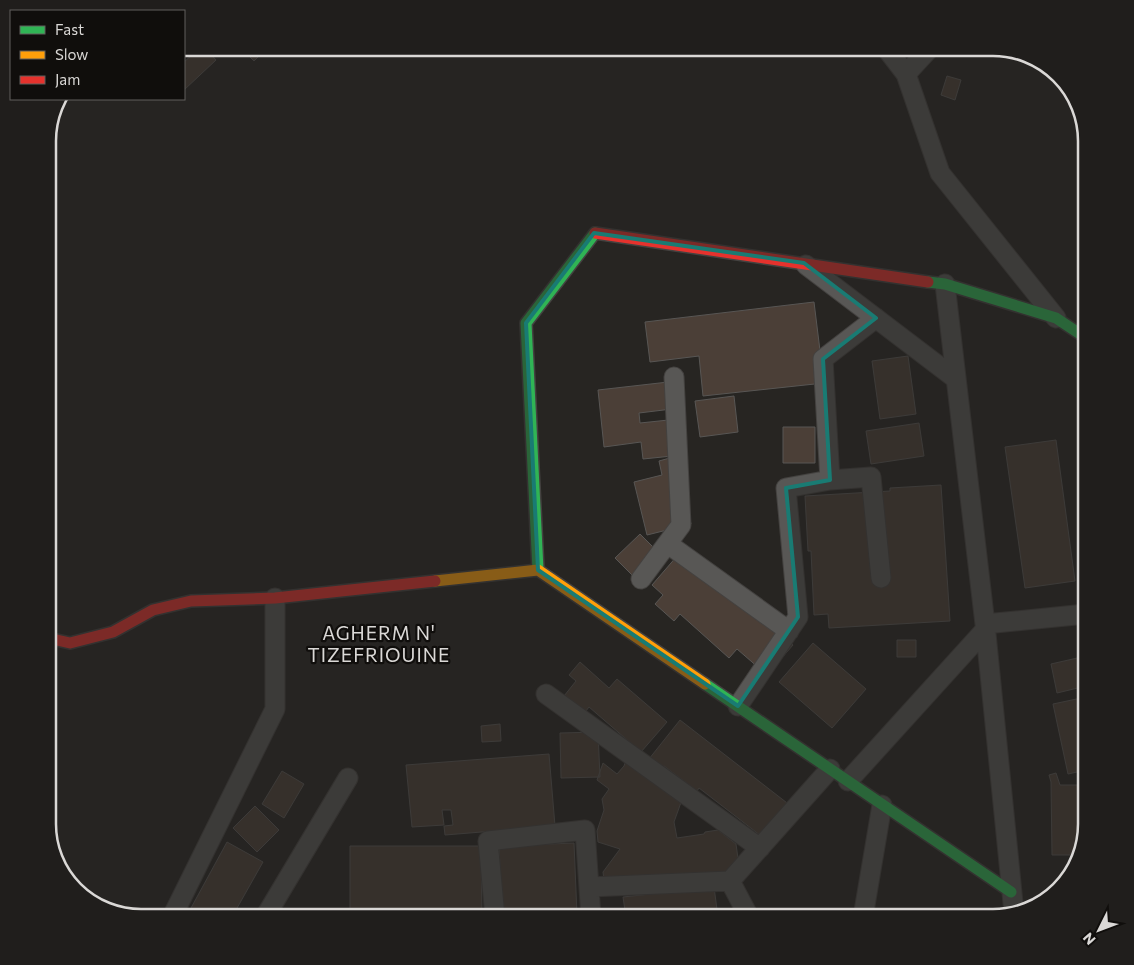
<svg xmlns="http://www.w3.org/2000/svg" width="1134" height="965" font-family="Commissioner,sans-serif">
<rect width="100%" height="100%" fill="#272522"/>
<path fill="#4b3f37" stroke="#585654" d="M200,48H205L216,60L184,90V62Z
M241,48H267L254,61Z
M947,76L961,80L955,100L941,95Z
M814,302L824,383L703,396L699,356L650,362L645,322Z
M908,356L916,414L880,419L872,361Z
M677,381L680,408L639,413L640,423L678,419L682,455L643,459L641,442L604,447L598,390Z
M734,396L738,432L700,437L695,401Z
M919,423L924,456L871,464L866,431Z
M783,427H815V463H783Z
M1056,440L1075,581L1025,588L1005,447Z
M684,454L678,470L691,524L647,535L634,482L662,475L659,461Z
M941,485L950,621L829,628L828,614L814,615L811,551H808L805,496L890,491V488Z
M640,534L661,555L637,580L615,558Z
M684,548L793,645L767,675L737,649L729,658L680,614L674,621L655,604L663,595L652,585Z
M897,640H916V657H897Z
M813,643L866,689L832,728L779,682Z
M1086,656V686L1057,693L1051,664Z
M580,662L609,688L617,679L667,722L641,752L589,707L576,724L564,696L576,681L569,675Z
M1086,697V770L1068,774L1053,704Z
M680,720L800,813L774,846L699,788L697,791L664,766L658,774L645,764Z
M500,724L501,741L482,742L481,726Z
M598,732L600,777L561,778L560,733Z
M549,754L555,826L445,835L444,826L453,825L451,810H442L444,825L412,827L406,765Z
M626,760L684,794L674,822L677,838L704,834L705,832L718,830L736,844L740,873L605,887L603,872L620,849L598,842L597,831L604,810L602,799L609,789L597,780L603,763L617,774L624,766Z
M282,771L304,784L284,818L262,804Z
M1056,773L1060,785H1086V824L1075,855H1052L1051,782L1049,775Z
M255,806L279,830L257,852L233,828Z
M227,842L263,862L232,917H207L191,908Z
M574,843L577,915L502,917L499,846Z
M350,846H481L482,917H350Z
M714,887L718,917H626L623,897Z"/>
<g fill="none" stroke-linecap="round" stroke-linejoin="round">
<defs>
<path id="street" d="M886,48L906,74L940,173L1056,318
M906,74L930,48
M806,265L956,379
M945,284L985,624L1014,913
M830,480L871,477L881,578
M668,544L789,631
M641,579L681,525L674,377
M985,624L1086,614
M546,694L760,848
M738,706L798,617L786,488L830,480L823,359L876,318
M848,781L985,630
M730,881L749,917
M589,887L730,881L830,769
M172,917L275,709V598
M265,917L348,778
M495,917L488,841L585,830L591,917
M863,917L882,805"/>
<path id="fast" d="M928,282L945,284L1056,318L1086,338
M538,570L526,323L595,233
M705,684L1011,892"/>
<path id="slow" d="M435,581L538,570L705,684"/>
<path id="jam" d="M595,233L928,282
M48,638L70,643L113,632L153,610L191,601L275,598L435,581"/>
</defs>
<use href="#street" stroke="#444240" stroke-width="21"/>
<use href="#fast" stroke="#444240" stroke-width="14"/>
<use href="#slow" stroke="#444240" stroke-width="14"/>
<use href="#jam" stroke="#444240" stroke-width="14"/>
<use href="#street" stroke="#585755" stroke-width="19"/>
<use href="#fast" stroke="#30b455" stroke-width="11"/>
<use href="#slow" stroke="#ff9f0a" stroke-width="11"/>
<use href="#jam" stroke="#e5322d" stroke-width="11"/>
</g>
<path d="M0 0H1134V965H0ZM594,233L804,263L876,318L823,359L830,480L786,488L798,617L738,706L538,570L526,323Z" fill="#272522" fill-opacity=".55" fill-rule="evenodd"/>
<path fill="none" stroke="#197b73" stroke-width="4" stroke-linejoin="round" d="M594,233L804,263L876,318L823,359L830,480L786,488L798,617L738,706L538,570L526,323Z"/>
<g text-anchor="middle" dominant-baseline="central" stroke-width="4.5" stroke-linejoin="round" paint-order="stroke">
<g font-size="19" letter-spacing="1" fill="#dad8d6" stroke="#100e0c">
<text x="379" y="632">AGHERM N'<tspan x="379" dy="22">TIZEFRIOUINE</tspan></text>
</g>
</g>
<path d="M0 0H1134V965H0ZM141 56H993A85 85 0 0 1 1078 141V824A85 85 0 0 1 993 909H141A85 85 0 0 1 56 824V141A85 85 0 0 1 141 56Z" fill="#201e1c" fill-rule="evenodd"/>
<path fill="none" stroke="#dad8d6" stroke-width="2.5" d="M141 56H993A85 85 0 0 1 1078 141V824A85 85 0 0 1 993 909H141A85 85 0 0 1 56 824V141A85 85 0 0 1 141 56Z"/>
<rect x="10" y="10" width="175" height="90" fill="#100e0c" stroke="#615f5d"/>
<rect x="20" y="26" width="25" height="8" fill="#30b455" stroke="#615f5d"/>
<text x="55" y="35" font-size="15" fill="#dad8d6">Fast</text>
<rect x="20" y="51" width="25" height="8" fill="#ff9f0a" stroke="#615f5d"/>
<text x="55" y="60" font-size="15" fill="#dad8d6">Slow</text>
<rect x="20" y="76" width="25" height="8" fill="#e5322d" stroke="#615f5d"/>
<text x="55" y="85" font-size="15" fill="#dad8d6">Jam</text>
<g transform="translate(1099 930) rotate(228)" stroke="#100e0c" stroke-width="4" paint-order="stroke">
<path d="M0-4L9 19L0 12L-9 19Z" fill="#dad8d6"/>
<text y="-8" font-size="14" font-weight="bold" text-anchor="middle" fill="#dad8d6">N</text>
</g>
</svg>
